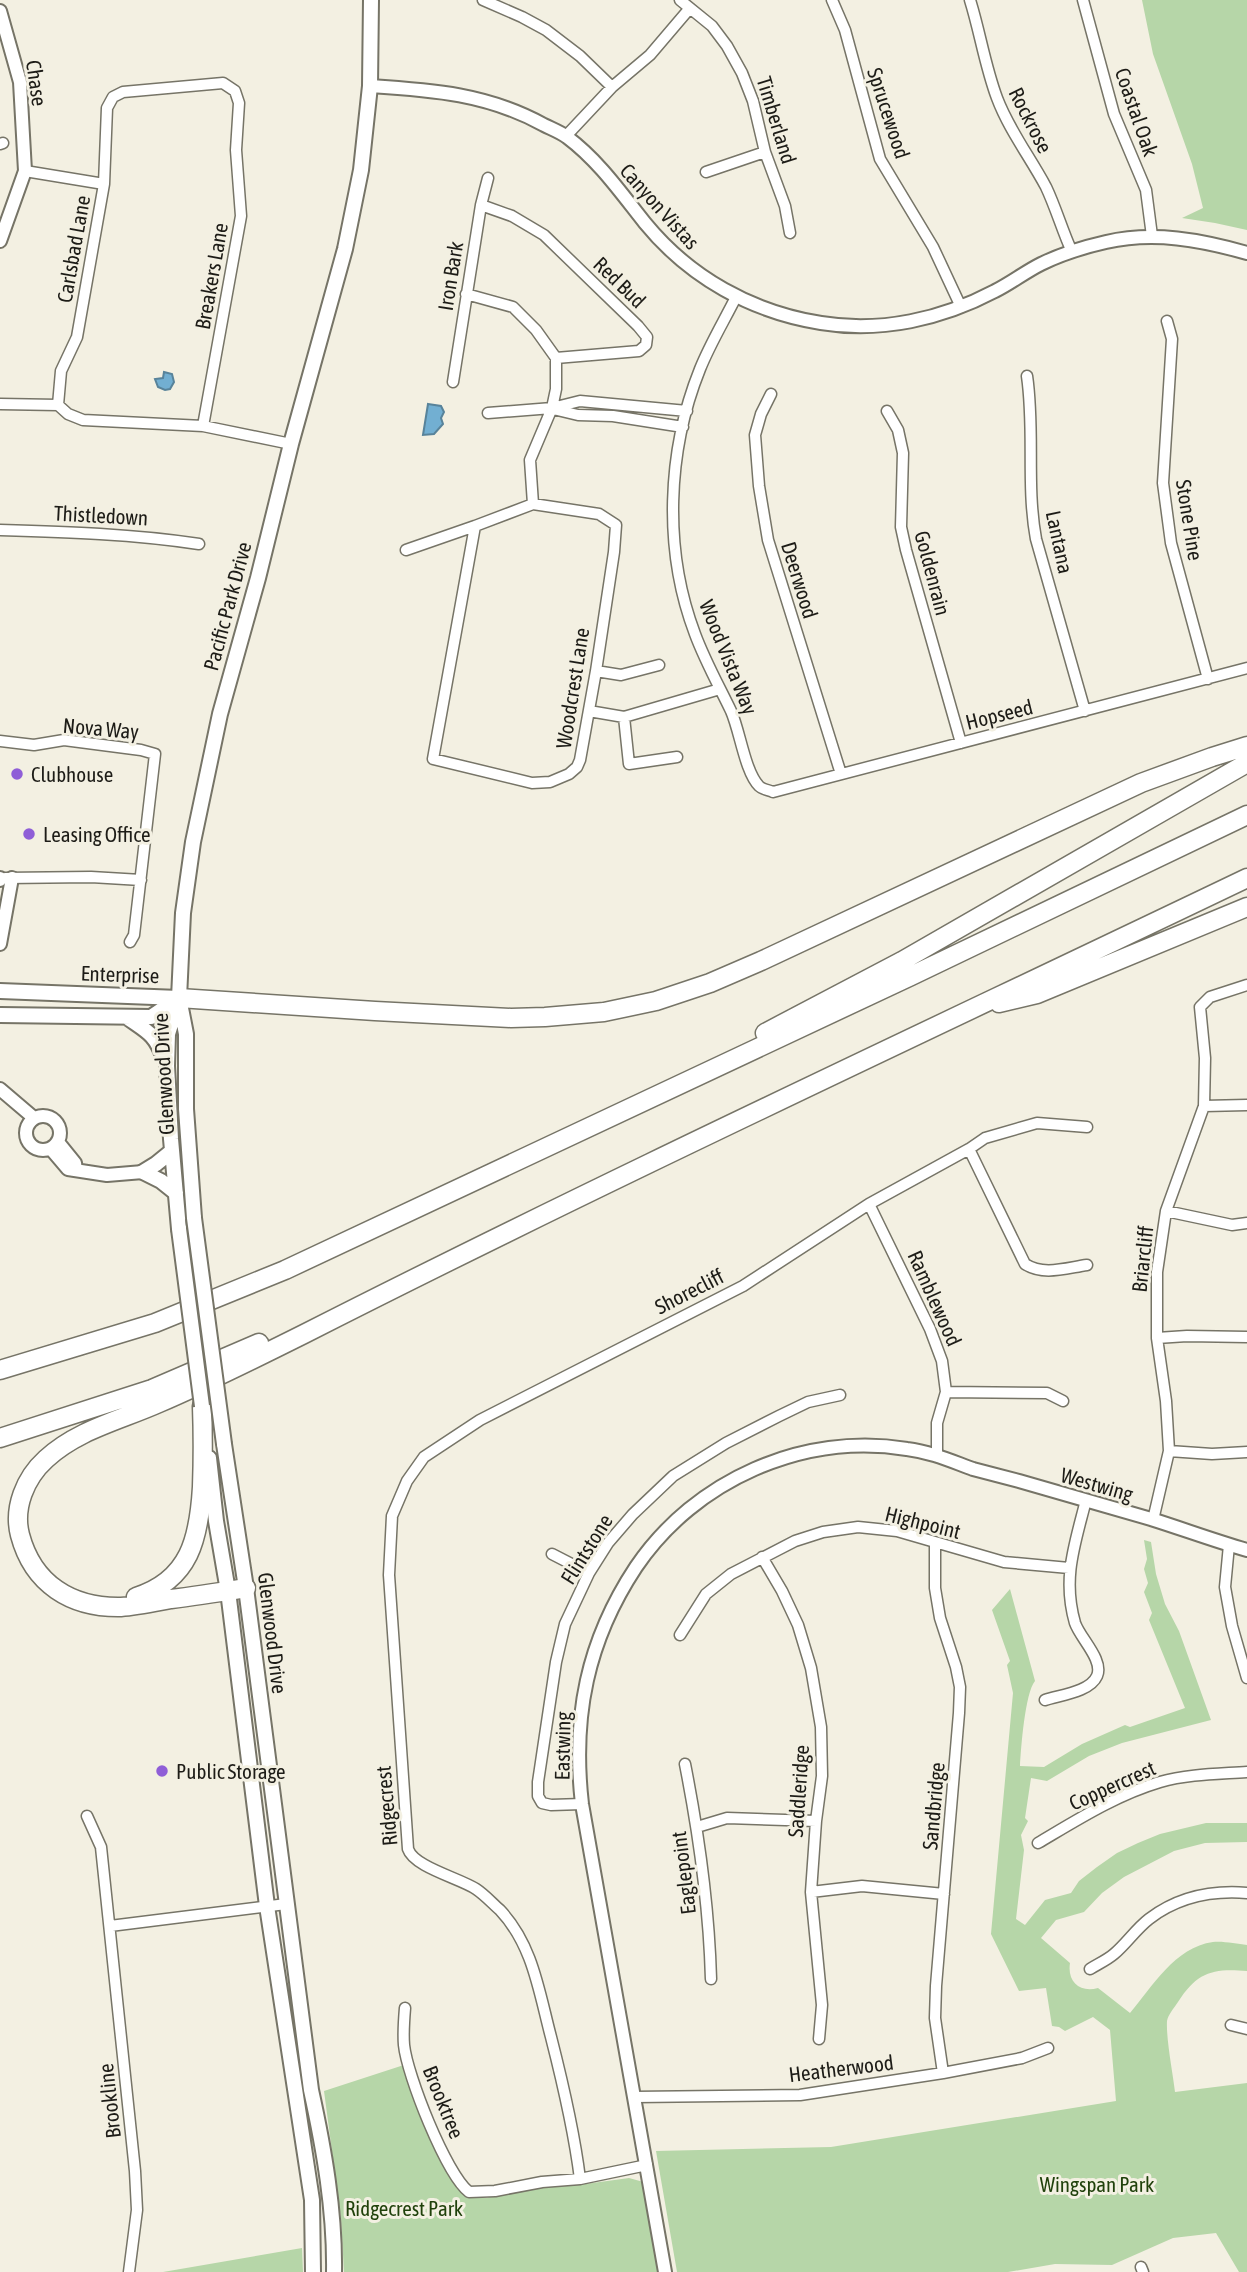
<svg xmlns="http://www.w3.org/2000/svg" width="1247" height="2272" font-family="'Asap Condensed',sans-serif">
<rect width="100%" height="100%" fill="#f3f0e2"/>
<path fill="#b6d6a8" d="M1142,0H1247V230L1215,223L1182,218L1203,208L1192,164L1153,54Z
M1144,1540L1151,1542L1156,1574L1165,1604L1179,1631L1211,1720L1122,1743L1089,1756L1047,1781L1031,1778L1025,1818L1028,1821L1021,1835L1024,1850L1016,1919L1025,1925L1045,1900L1071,1893L1079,1881L1097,1867L1117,1853L1138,1843L1160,1834L1206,1823H1247V1842L1205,1843L1174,1851L1124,1877L1102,1893L1084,1912L1056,1920L1041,1938L1070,1963C1067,1982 1080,1993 1098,1988L1130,2013C1152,1987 1175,1947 1213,1942C1224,1941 1237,1944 1247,1945V1971C1213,1968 1197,1972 1178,2002C1174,2008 1168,2015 1167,2021C1166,2039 1173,2074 1175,2092L1247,2083V2272H1239L1216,2233L1173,2238L1112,2265L1055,2264L1008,2272H677L656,2151L831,2147L1116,2101L1110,2030L1093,2017L1065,2031L1059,2027L1052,2026L1046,1988L1019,1991L991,1934L1013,1693L1007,1665L1010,1661L992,1610L1010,1589L1035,1681C1025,1693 1021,1748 1020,1766L1044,1767L1082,1744L1125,1725L1130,1727L1185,1708L1149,1620L1152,1613L1144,1592L1148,1583L1144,1569L1147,1559Z
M410,2063L425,2108L466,2190L475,2196L487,2198L501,2192L554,2184L578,2185L629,2178L647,2183L663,2272H344L341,2219L324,2091Z
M302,2248L303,2272H163Z"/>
<path fill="#72afd2" stroke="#58839a" stroke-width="2" d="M164,372L172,374L174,382L170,389L165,390L158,387L155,379L163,378Z
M428,404L441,406L444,412L441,418L443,424L434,434L423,435Z"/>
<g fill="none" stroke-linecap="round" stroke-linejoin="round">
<defs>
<path id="minor" d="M483,0L522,17L546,30L580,56L612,87
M680,0L712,26L727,46L742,73L753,101L765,152L785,206L790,233
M832,0L845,30L880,159L933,247L961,307
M970,0C980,32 985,66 997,98C1009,130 1030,157 1046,187C1056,208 1062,230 1072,252
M1083,0L1114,114L1146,190L1152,236
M566,136L612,87L650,55L690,8
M0,144L3,143
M25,171L104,184
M706,172L765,152
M481,205L512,216L544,235L638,326L647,337L646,345L639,351L556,358
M466,294L513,307L536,330L556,358V389L552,408L530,460L533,504L599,514L616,525L614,552L596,671L580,760L577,767L569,774L550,782L532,783L433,759L475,526L533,504
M736,297C724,321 710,344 700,369C667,451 663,550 695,634C705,661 719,686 731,711C740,731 745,772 759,786C762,789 768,790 773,792L1247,668
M1167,321L1172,339L1163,483L1171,543L1208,679
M1027,376C1035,430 1026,485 1036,539L1085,711
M453,382L481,205L488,178
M771,394L761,414L755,435L759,486L768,540L841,774
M0,404L58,405L68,414L83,420L203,426L291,444
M58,405L61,371L77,337L104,184L107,108L113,97L123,92L223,83L235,91L239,103L236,150L241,216L203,426
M553,409L578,415L613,416L683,427
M887,411L898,430L903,453L901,527L906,550L961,743
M488,413L552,408L580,401L687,411
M0,530C67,532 133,534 199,544
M406,550L475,526
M596,671L621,675L659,665
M589,711L624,717L720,689
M624,717L629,764L677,757
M0,741L34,745L64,740L141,750L155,754L134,935L130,942
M5,878L91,877L141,880
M1204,1106L1247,1105
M969,1149L1025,1264C1043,1276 1066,1268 1087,1265
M869,1204L930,1329L942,1361L946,1392L937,1423V1454
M1166,1211L1232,1225L1247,1223
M1157,1338L1187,1336L1247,1337
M946,1392L1047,1393L1063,1401
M1169,1451L1212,1454L1247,1452
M1153,1520L1169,1451L1166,1401L1157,1338V1272L1166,1211L1204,1106L1205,1058L1200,1007L1210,997L1247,985
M935,1544V1588L940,1618L956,1667L960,1687L959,1713L936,1986L935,2018L943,2073
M1229,1545L1225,1587L1232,1626L1247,1678
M552,1554L589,1573
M762,1557L782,1591L798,1625L811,1668L821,1727L822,1776L816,1821L811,1892L822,2005L819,2039
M680,1635L706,1594L731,1574L795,1541L823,1532L858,1527L897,1531L1004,1562L1069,1568
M1045,1700C1060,1695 1090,1692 1097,1676C1104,1660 1080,1638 1075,1623C1062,1578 1075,1544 1086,1500
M685,1764C699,1835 709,1906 711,1979
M582,1804L551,1805L542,1803L538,1796V1782L556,1662L565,1624L589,1573L608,1543L633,1514L673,1476L726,1443L779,1416L808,1402L840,1395
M87,1816L101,1847L135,2171L137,2210L129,2272
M697,1827L727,1818L816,1821
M1038,1843C1077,1820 1116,1795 1160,1782C1188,1774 1219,1774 1247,1772
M811,1892L862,1886L944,1894
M110,1926L286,1904
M1090,1969C1098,1964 1107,1960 1114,1954C1126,1944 1136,1929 1149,1919C1178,1897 1211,1890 1247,1893
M405,2008C404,2020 403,2033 404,2045C407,2075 446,2174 469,2192L495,2191L542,2182L580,2179L647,2165
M1231,2025L1247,2029
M635,2097L800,2095L943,2073L1022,2058L1048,2048
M580,2179C574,2130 563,2084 551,2037C539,1992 533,1945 500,1910C492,1903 485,1895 476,1889C459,1878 414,1867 408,1849L389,1575L392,1516L407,1481L424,1457L480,1420L743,1286L869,1204L969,1149L985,1138L1037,1123L1087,1127
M1141,2267L1143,2272"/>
<path id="tertiary" d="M0,11L20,82L25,171L0,241
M370,86C433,90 488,94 544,125C552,129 560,132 567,137C599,161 621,193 645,223C690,278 752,312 821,323C881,333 942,319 995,291C1011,283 1025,272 1041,264C1061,254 1084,247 1106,242C1154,231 1201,240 1247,253
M0,880V878
M0,944L12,878
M0,1089L34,1118
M26 1133a17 17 0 1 1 34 0a17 17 0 1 1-34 0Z
M58,1142L75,1163L76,1170
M51,1149L68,1169L107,1175L143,1172
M665,2272L582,1804C572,1717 587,1641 636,1567C695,1480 803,1432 907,1449C931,1452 951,1461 973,1469C988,1473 1004,1477 1019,1481C1063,1494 1107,1506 1151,1519C1183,1529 1215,1541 1247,1550"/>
<path id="secondary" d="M0,991L179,998
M180,1003L186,1034V1109L194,1218
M0,1015L151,1017L179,998
M128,1018C148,1032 155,1034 164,1058
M143,1172L161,1181L176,1193
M143,1172L156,1164L172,1151
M179,1229L171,1139L167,1066L168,1034L179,998L183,913L193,842L220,714L258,578L291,444L345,249L361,170L370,86L371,0
M224,1444L246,1588L311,2090C324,2149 335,2211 334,2272
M209,1458L216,1521L228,1591L267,1906L312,2200L313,2272"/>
<path id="motorway" d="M179,998L375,1011L511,1018L545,1017L604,1012L656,1001L710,983L761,961L1141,783L1212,757L1247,746
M999,1003L1037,994L1247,907
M765,1033L902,961L1247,763
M0,1370L155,1323L285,1270L911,976L1247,815
M0,1438L152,1389L259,1343
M246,1588C221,1592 196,1596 171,1599C155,1602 137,1606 121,1607C71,1608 33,1584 20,1535C13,1508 25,1478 46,1459C77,1430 121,1420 159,1403C208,1382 256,1358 304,1334C615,1176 932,1029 1247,878
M136,1597C190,1580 199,1538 202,1487C203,1460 203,1433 202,1406"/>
</defs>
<use href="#minor" stroke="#767467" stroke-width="13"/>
<use href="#tertiary" stroke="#767467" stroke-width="16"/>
<use href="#secondary" stroke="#767467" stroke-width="18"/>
<use href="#motorway" stroke="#767467" stroke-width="21"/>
<use href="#minor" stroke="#fff" stroke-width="10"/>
<use href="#tertiary" stroke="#fff" stroke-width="12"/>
<use href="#secondary" stroke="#fff" stroke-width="14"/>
<use href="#motorway" stroke="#fff" stroke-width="18"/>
<defs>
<path id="secondary-bridge" d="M194,1218L224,1444
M179,1229L202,1406"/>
</defs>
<use href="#secondary-bridge" stroke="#767467" stroke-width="18" stroke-linecap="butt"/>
<use href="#secondary-bridge" stroke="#fff" stroke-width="14"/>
</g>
<g fill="#8f5ed7" stroke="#f3f0e2" stroke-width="2.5">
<circle cx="17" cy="774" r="7"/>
<circle cx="29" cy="834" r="7"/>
<circle cx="162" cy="1771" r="7"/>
</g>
<g text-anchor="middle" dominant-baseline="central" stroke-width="6" stroke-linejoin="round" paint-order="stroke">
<g font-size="21" fill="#1d1c17" stroke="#f3f0e2">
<text transform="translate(37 83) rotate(82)">Chase</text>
<text transform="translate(1137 112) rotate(71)">Coastal Oak</text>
<text transform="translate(889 113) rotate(72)">Sprucewood</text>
<text transform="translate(777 120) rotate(73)">Timberland</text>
<text transform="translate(1031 120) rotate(63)">Rockrose</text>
<text transform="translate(660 206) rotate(48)">Canyon Vistas</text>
<text transform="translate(73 249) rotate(-80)">Carlsbad Lane</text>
<text transform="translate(211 276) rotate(-80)">Breakers Lane</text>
<text transform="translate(450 276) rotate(-81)">Iron Bark</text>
<text transform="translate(620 282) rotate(44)">Red Bud</text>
<text transform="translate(101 515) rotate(3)">Thistledown</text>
<text transform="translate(1190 520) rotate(81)">Stone Pine</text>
<text transform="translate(1060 542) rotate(78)">Lantana</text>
<text transform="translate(933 573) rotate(75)">Goldenrain</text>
<text transform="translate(800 580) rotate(73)">Deerwood</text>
<text transform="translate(227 606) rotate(-75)">Pacific Park Drive</text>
<text transform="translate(729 657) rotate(68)">Wood Vista Way</text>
<text transform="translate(572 688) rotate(-81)">Woodcrest Lane</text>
<text transform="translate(999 714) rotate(-14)">Hopseed</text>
<text transform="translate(101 728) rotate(5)">Nova Way</text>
<text transform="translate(120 974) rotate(2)">Enterprise</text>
<text transform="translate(163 1074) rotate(-93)">Glenwood Drive</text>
<text transform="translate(1142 1259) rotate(-84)">Briarcliff</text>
<text transform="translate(689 1291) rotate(-27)">Shorecliff</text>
<text transform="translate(935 1298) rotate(66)">Ramblewood</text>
<text transform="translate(1097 1484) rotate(16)">Westwing</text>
<text transform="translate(923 1522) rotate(14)">Highpoint</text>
<text transform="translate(586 1549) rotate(-58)">Flintstone</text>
<text transform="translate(273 1633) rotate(83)">Glenwood Drive</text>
<text transform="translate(562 1746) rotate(-89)">Eastwing</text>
<text transform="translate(1112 1785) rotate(-24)">Coppercrest</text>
<text transform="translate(798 1791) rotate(-86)">Saddleridge</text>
<text transform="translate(386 1806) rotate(-95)">Ridgecrest</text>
<text transform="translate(933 1806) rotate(-85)">Sandbridge</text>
<text transform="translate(683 1873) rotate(-97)">Eaglepoint</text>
<text transform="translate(841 2068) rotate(-7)">Heatherwood</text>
<text transform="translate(109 2101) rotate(-96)">Brookline</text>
<text transform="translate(444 2102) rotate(68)">Brooktree</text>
</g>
<g font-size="21" fill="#1d1c17" stroke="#f3f0e2" text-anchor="start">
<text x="31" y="774">Clubhouse</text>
<text x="43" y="834">Leasing Office</text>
<text x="176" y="1771">Public Storage</text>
</g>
<g font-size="21" fill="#20410b" stroke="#f3f0e2">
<text x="1097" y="2184">Wingspan Park</text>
<text x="404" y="2208">Ridgecrest Park</text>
</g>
</g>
</svg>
